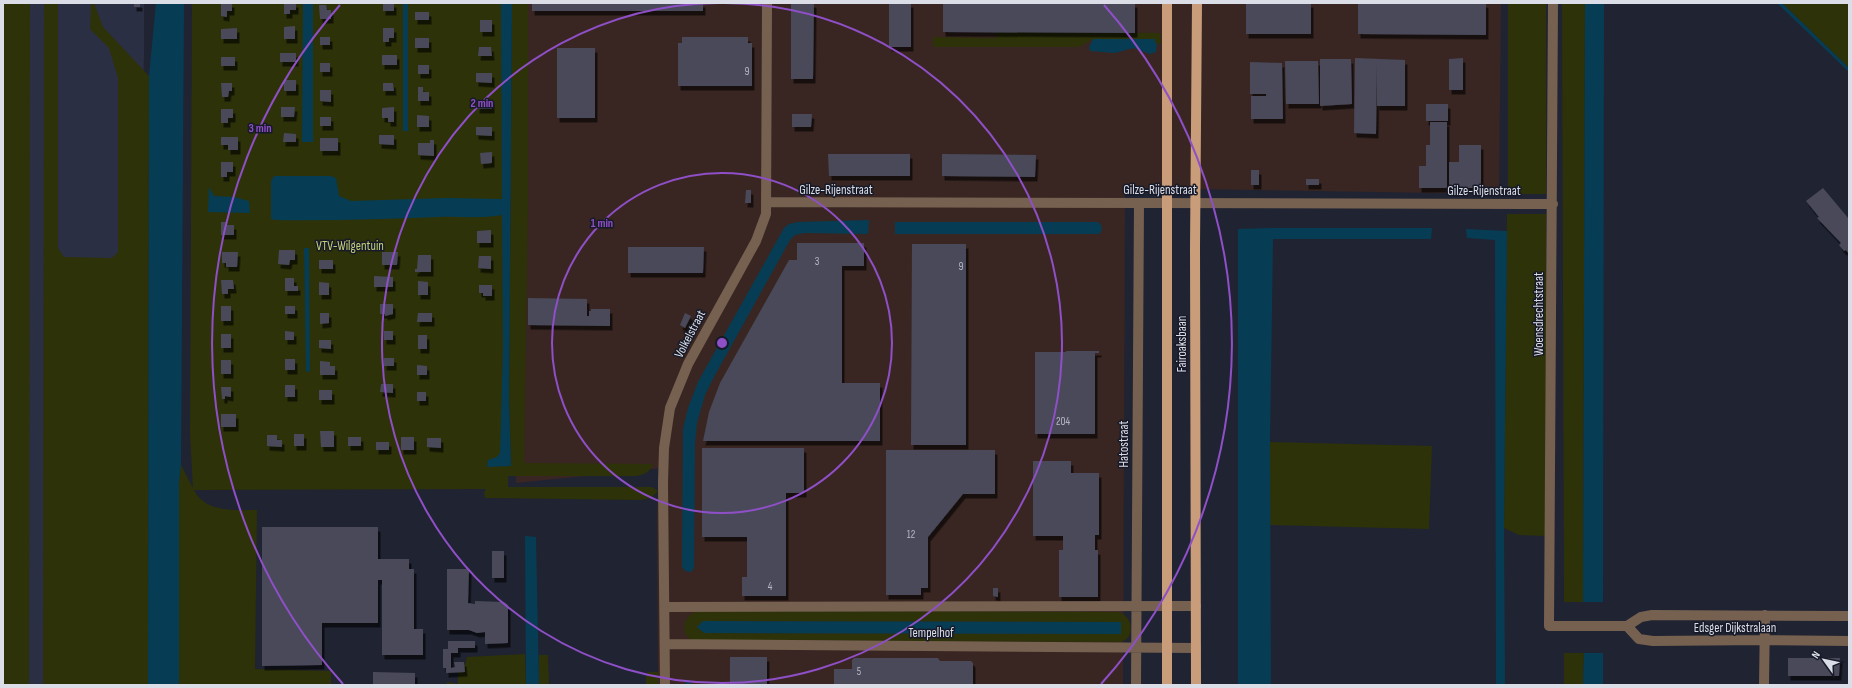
<svg xmlns="http://www.w3.org/2000/svg" width="1852" height="688" font-family="'Sofia Sans Condensed',sans-serif">
<defs>
<filter id="shadow"><feDropShadow dx="2.5" dy="4.5" stdDeviation="0" flood-color="#0009"/></filter>
</defs>
<rect width="100%" height="100%" fill="#202332"/>
<path fill="#2b2f43" d="M3,3H144V55L128,685H3Z"/>
<path fill="#392622" d="M517,3H1501L1499,194L1125,188L1123,685H658L657,516L658,491L662,468L516,483Z"/>
<path fill="#2d3208" fill-rule="evenodd" d="M3,3H30L29,685H3Z
M44,3H58V248L64,257L112,258L118,252V78L109,48L90,29L91,3H94L103,27L149,76L148,685H43Z
M192,3H507L508,466L511,465L509,399L512,3H528V203L524,463L653,464C649,473 645,474 636,476H508V487H652L658,491L651,498L641,500L488,498H485L484,493L486,489L194,490C206,513 234,510 257,510L255,669L331,671V685H179V482L181,465L193,488L190,435Z
M1508,3H1546V194H1508Z
M1562,3H1585L1583,602H1564Z
M1782,3H1849V68Z
M997,32L1160,33L1161,44L1155,43V39H1093L1079,47H933V37L996,38Z
M1507,214H1546V536L1519,535L1504,528Z
M1270,442L1432,446L1429,529L1270,525Z
M697,611L1118,612C1133,615 1136,638 1121,642L690,640C680,630 684,616 697,611ZM703,621L1120,622L1121,634L704,633L697,627Z
M1564,653H1584L1583,685H1564Z
M525,654L526,685H447V682L458,684V665H465L467,657Z
M539,655H548L549,685H539Z
M648,672H658V685H646V676Z"/>
<path fill="#063d55" d="M156,3H184L181,465L179,482V685H148L149,76Z
M303,3H313V142H302Z
M403,3H408V131H403Z
M501,3H512L509,399L511,466L487,467L488,460L497,457L500,453L503,348L502,215C481,219 460,216 438,217C384,219 330,221 276,220L271,219V181L274,176H330L336,178L339,196L351,201L446,198L502,199Z
M1585,3H1604L1603,602H1583Z
M1777,3H1782L1849,68V72Z
M1093,39H1155V43H1157L1156,52L1150,54L1133,48L1115,53L1090,51L1089,47Z
M209,187L214,196L234,197L249,201L250,213L208,212Z
M869,220L868,234L804,233L795,235L790,240L714,377L705,395L697,423L695,443L694,568L691,572L685,571L682,567L683,429L688,408L698,382L784,228L789,224L798,222Z
M895,222H1098L1101,225L1102,230L1099,234H895Z
M1274,228H1432L1431,239H1273L1270,442L1271,685H1238V229Z
M1466,229L1507,231L1504,528L1505,685H1496L1495,240L1467,238Z
M304,248H309L310,371L306,372Z
M525,536L536,537L539,685H526Z
M703,621L1121,622V634L704,633L697,627Z
M1584,653H1603V685H1583Z"/>
<g fill="none" stroke-linecap="round" stroke-linejoin="round">
<path stroke="#063d55" stroke-width="4.5" d="M688,682V685"/>
</g>
<path fill="#48495a" filter="url(#shadow)" d="M134,3H140V7H134Z
M221,3H232V11H227V17L221,16Z
M284,3H296V10H290V14H284Z
M383,3H394V11H383Z
M532,3H703V11H532Z
M791,3H814L813,79H791Z
M889,3H911V47H889Z
M943,3H1135V33L943,32Z
M1246,3H1311V34H1246Z
M1358,3H1486V35L1358,34Z
M319,5H326L327,10H331V19H320Z
M415,12H429V20H415Z
M480,20H492V32H480Z
M295,26V39H284V27Z
M237,28V39H221V29Z
M383,28H394V38H389V42H383Z
M320,37H330V45H320Z
M682,37H748V43H752V86H678V43H682Z
M415,38H429V48H415Z
M479,47H491L492,56H478Z
M557,48H595V118H557Z
M280,53H296V62H280Z
M382,55H397V65H382Z
M221,57H235V66H221Z
M1355,58L1405,60V106H1377V62L1376,134L1354,133Z
M1463,58V90H1449V59Z
M1320,59H1351L1352,104L1320,106Z
M1285,61H1318L1319,104H1286Z
M1250,62L1282,63L1283,119H1251V96H1266V94H1250Z
M320,63H330V72H320Z
M418,65H429V74H418Z
M476,73H492V83L476,82Z
M284,80H296V91H284Z
M221,83H232V91H229L228,97H222Z
M383,83H393L394,91H383Z
M418,87H423V92H429V101H418Z
M320,90H331V102L320,101Z
M478,100H492V109H477Z
M1426,104H1448V121H1426Z
M281,107H295L294,117H281Z
M394,107V122H388V118H382V108Z
M221,109H233V118H228V123H221Z
M792,114H812L811,127H792Z
M417,115L429,116V127H417Z
M320,117H331V126H320Z
M1430,122H1447V188H1419V166H1426V145H1430Z
M476,127H492V136L476,135Z
M284,133L296,134V142H283Z
M379,135H394V145L379,144Z
M221,137H238V150H228V145H221Z
M320,138H338V151H320Z
M430,140H434V156L418,155V143H430Z
M1459,145H1481V188H1449V162H1459Z
M492,152V163L481,164L480,153Z
M828,154H910V176H829Z
M942,154L1036,155L1035,177L942,176Z
M221,162H233V172H227V177H221Z
M1251,170H1259V185H1251Z
M1306,179H1319V185H1306Z
M1823,188L1849,219V254L1846,250L1844,251L1839,245L1841,243L1817,218L1819,217L1806,201Z
M746,190H751V203H745Z
M221,222H227V225H234V235H221Z
M491,230V243H477V231Z
M797,243H864V266H842V383H880V441H703L709,412L720,383L789,260H797Z
M912,244H966V445H911Z
M628,247H704L703,273H628Z
M279,250H295V260H290L289,265L278,264Z
M222,252H238L237,267H226V263H222Z
M382,252H398L397,265H382Z
M418,255H431V272H415V269H417Z
M479,256H491V269L478,268Z
M319,260H333V269H319Z
M374,276L393,277V287H374Z
M285,278H294V286H298V291H285Z
M221,280H233L234,289H228V294H222Z
M418,281L428,282V295H418Z
M319,282L329,283V295H319Z
M479,285H492V296H483V293H479Z
M528,298L587,299V316H589V311H591V309H610V326L528,325Z
M380,304H393V314L385,316V314H380Z
M221,306H231V321H221Z
M285,306H295V314H285Z
M320,313H329V323L320,324Z
M418,313H432V322H417Z
M685,313L691,316L685,328L680,325Z
M285,331L294,332V340H285Z
M384,331H393V340H384Z
M221,334H231V348H221Z
M418,335H427V349H418Z
M319,340H331V349L319,348Z
M1066,351H1099V353H1095V434H1035V352H1066Z
M384,358H394V366H384Z
M285,359H295V370H285Z
M221,360H231V374H221Z
M320,361L330,362V366H335V375H320Z
M417,365L427,366V375H417Z
M381,384H393V393L380,392Z
M285,385H295V397H285Z
M221,387H231V397L225,396V399H222Z
M319,390H332V400H319Z
M417,392H426V401H417Z
M221,414H236V427H221Z
M320,431H334V447H321Z
M294,434H304V446H294Z
M267,435H277V440H282V447L267,446Z
M348,437H361V446H348Z
M401,437H414V450H401Z
M427,438H441V448L427,447Z
M376,442H389V450H376Z
M702,448H804V493H786V596H742V577H747V537H702Z
M886,450H995V494H963L928,537V588H921V595H886Z
M1033,461H1071V473H1099V535H1095V550H1098V597H1059V550H1063V536H1033Z
M262,527H378V559H409V569H414V629H423V655H382V580H378V623H322V665L262,666Z
M492,551H504V578H492Z
M447,569H469L468,603L475,604V601L504,602L508,605V643L485,644V632L477,633L469,630H447Z
M993,588H998V597L993,596Z
M448,641H475V648H458V653H451V668L455,667L454,662H464L465,672L446,673V668H443V649H448Z
M730,657H767V685H730Z
M854,658H938L940,661H971L973,663V685H834V669H852V660Z
M1788,658H1840L1839,676H1788Z
M373,672L415,673V685H373Z"/>
<g fill="none" stroke-linecap="round" stroke-linejoin="round">
<path stroke="#766150" stroke-width="10" d="M1553,3L1549,626H1627L1641,617L1652,615L1849,616
M767,202L1553,204
M665,607L1196,606
M1627,626L1639,639L1653,641L1765,640L1849,641
M665,644L1196,648
M665,685L663,483L664,448L670,408L688,364L756,241L766,214L767,3
M1136,685L1139,203
M1764,685L1765,615"/>
<path stroke="#c99d7a" stroke-width="10" d="M1167,3V685
M1196,685L1195,247L1197,3"/>
</g>
<g fill="none" stroke="#8e4fc7" stroke-width="2">
<circle cx="722" cy="343" r="170"/>
<path d="M725 3A340 340 0 1 1 719 3"/>
<path d="M343 684A510 510 0 0 1 340 5M1104 5A510 510 0 0 1 1101 684"/>
</g>
<g text-anchor="middle" dominant-baseline="central" stroke-width="3" stroke-linejoin="round" paint-order="stroke">
<g font-size="11" fill="#b6b8c4">
<text x="747" y="71">9</text>
<text x="817" y="261">3</text>
<text x="961" y="266">9</text>
<text x="1063" y="421">204</text>
<text x="911" y="534">12</text>
<text x="770" y="586">4</text>
<text x="859" y="671">5</text>
</g>
<g font-size="13" fill="#dbdde7" stroke="#171a28">
<text x="836" y="190">Gilze-Rijenstraat</text>
<text x="1160" y="190">Gilze-Rijenstraat</text>
<text x="1484" y="191">Gilze-Rijenstraat</text>
<text transform="translate(1539 314) rotate(-90)">Woensdrechtstraat</text>
<text transform="translate(690 334) rotate(-62)">Volkelstraat</text>
<text transform="translate(1182 344) rotate(-90)">Fairoaksbaan</text>
<text transform="translate(1124 444) rotate(-90)">Hatostraat</text>
<text x="1735" y="628">Edsger Dijkstralaan</text>
<text x="931" y="633">Tempelhof</text>
</g>
<g font-size="13" fill="#c3d078" stroke="#171a28">
<text x="350" y="246">VTV-Wilgentuin</text>
</g>
</g>
<circle cx="722" cy="343" r="6" fill="#8e4fc7" stroke="#171a28" stroke-width="2"/>
<g font-size="12" text-anchor="middle" font-weight="bold" fill="#8e4fc7" stroke="#171a28" stroke-width="3" stroke-linejoin="round" paint-order="stroke">
<text x="482" y="107">2 min</text>
<text x="260" y="132">3 min</text>
<text x="602" y="227">1 min</text>
</g>
<rect width="1852" height="688" fill="none" stroke="#dbdde7" stroke-width="8"/>
<g transform="translate(1824 660) rotate(303)" stroke="#171a28" stroke-width="3" paint-order="stroke">
<path d="M0-3L7 15L0 10L-7 15Z" fill="#dbdde7"/>
<text y="-6" font-size="11" font-weight="bold" text-anchor="middle" fill="#dbdde7">N</text>
</g>
</svg>
